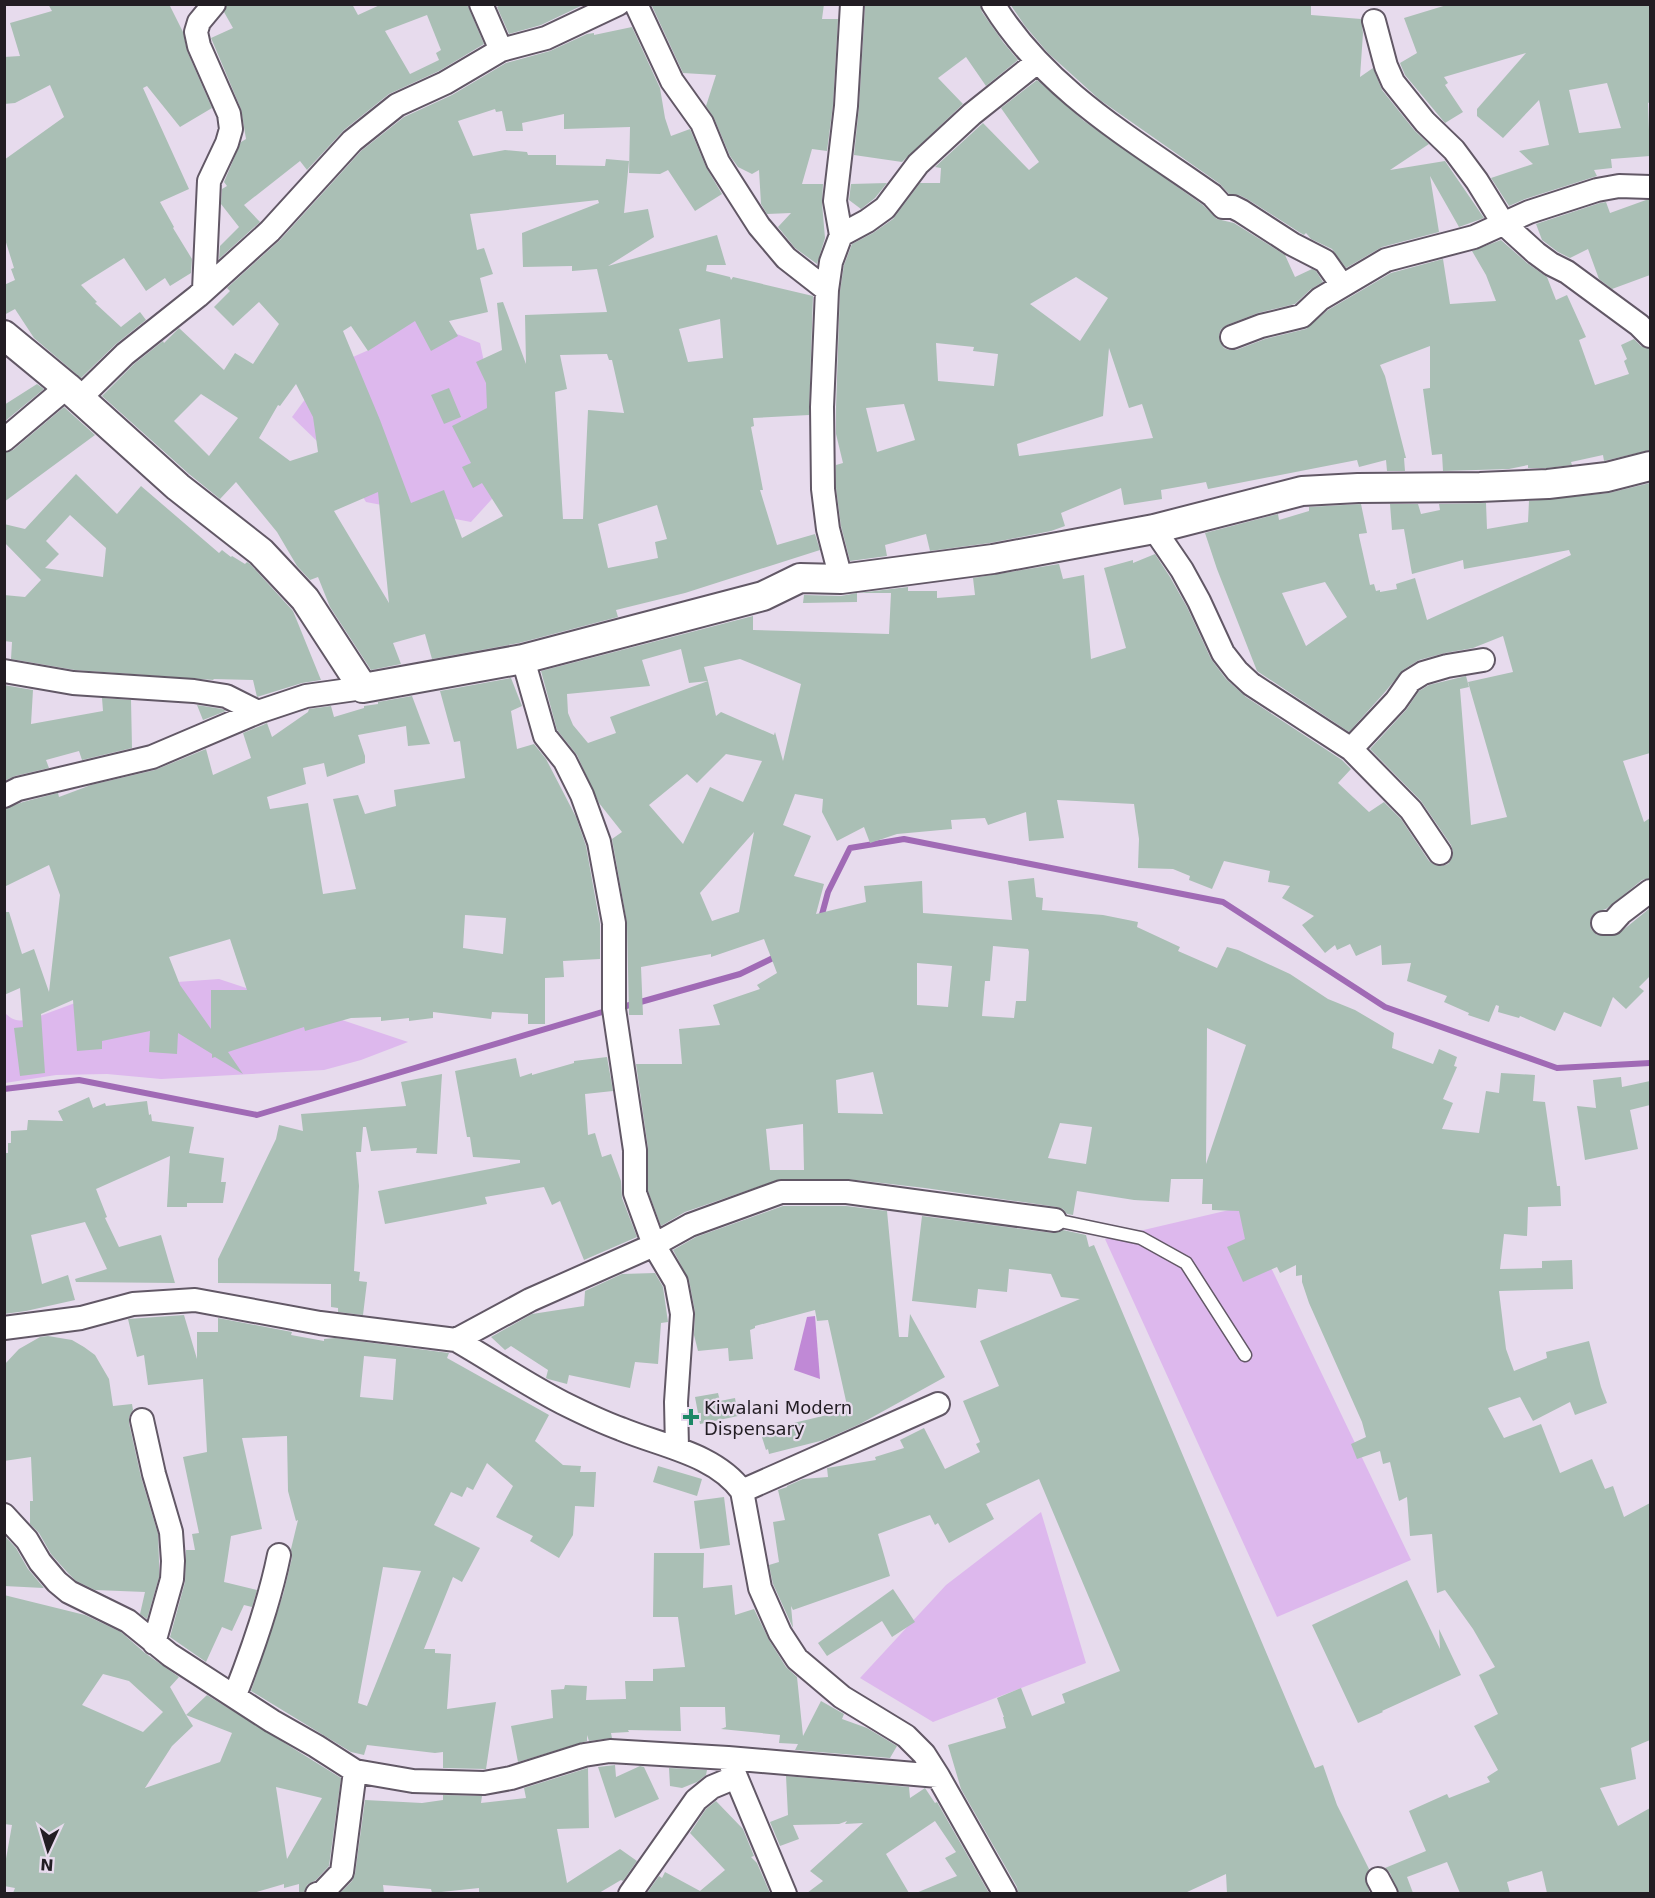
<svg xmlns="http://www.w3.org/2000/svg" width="1655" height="1898" font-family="'DejaVu Sans',sans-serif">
<rect width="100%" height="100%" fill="#e7dbed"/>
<path fill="#ddb8ed" d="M403,313L480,343L503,451L501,489L471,522L366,502L346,469L292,417L328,368L371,349Z
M219,979L408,1042L361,1060L324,1070L161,1079L107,1074L56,1075L5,1083L4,1012C13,1021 17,1021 29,1020L121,986Z
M1242,1207L1411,1560L1277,1617L1105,1239Z
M1041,1512L1086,1663L933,1722L860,1678L946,1585Z"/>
<path fill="#c089d6" d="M815,1316L820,1379L794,1370L807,1317Z"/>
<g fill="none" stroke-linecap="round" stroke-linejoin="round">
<path stroke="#a06ab5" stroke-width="6" d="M821,918L828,892L850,848L904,839L1223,902L1385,1007L1557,1068L1650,1063
M619,1008L740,974L777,956
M4,1089L79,1080L257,1115L609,1010"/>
</g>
<path fill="#aabfb5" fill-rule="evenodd" d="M48,4H169L183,32L187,51L212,108L180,127L147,86L143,88L189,189L160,202L174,227L173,228L192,259L191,273L170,286L165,278L146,291L124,258L81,285L97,302L95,303L121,327L140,312L146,320L116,344L81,378L34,338L15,309L4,315V285L15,280L11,269L14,268L4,236V160L64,117L50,85L15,103L4,104V57L20,56L10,23L52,11Z
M227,4H352L358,15L382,4H467L484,44L439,71L389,94L344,130L307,170L300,161L244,205L260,222L219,259L220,246L239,227L221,204L222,189L227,186L224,182L241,142L246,139L241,109L211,38L233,28L224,12ZM427,15L441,50L436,53L439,60L410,74L385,31Z
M502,4H585L541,25L509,34L497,7Z
M651,4H824L822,19H838L833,105L827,151L812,149L802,184H823L822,203L825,238L817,264L795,248L778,227L791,213L767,214L761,204L759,170L752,174L738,167L730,156L714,118L706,106L716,75L683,73Z
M881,4H980L982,12L1003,42L1018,60L986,86L966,57L938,78L963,104L902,162L854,155L859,107L865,6Z
M1010,4H1311V15L1361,19L1363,33L1360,77L1373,68L1382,90L1415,131L1429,144L1390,170L1445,161L1484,218L1459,227L1430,176L1439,232L1382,247L1346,268L1332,249L1311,239L1306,233L1304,235L1299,232L1247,199L1239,195L1229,194L1220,184L1100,100L1048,53L1025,26Z
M1450,4H1650V102L1648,103L1650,156L1611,159L1612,168L1594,170L1597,176L1525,199L1509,206L1491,178L1533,164L1519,151L1549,145L1539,100L1503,138L1477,116V109L1526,53L1444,77L1448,83L1445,85L1463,112L1445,123L1405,75L1400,63L1417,53L1404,18ZM1607,83L1621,128L1579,133L1569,90Z
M632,27L660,88L665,118L671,136L690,129L706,167L722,194L695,211L668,170L660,174L629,173L630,127L564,129V114L522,123L523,131H506L502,111L496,112L495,109L458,121L473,156L505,150L527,152L528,155H556V165L605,166L606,159L629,161L624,213L648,209L654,237L608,266L717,235L726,265H707L706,271L730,277L731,280L733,277L813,296L809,415L753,418L754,426L751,427L763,490H760L777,545L815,534L820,550L685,593L616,610L618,617L519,643L432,659L425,634L393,643L401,664L371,670L330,607L318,577L310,580L297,566L277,532L236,482L220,499L189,474L102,396L134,364L163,341L164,343L179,328L224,370L235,353L253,364L279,324L259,302L233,326L214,307L230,291L227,288L280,240L361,151L404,117L452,95L506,63L550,51L587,34L594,33V35ZM598,200L599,203L522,233L523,267L572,266V271L597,269L607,312L525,315L526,364L503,302L497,303L502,350L476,362L486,383L487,408L452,426L471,463L462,467L473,488L482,483L503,516L462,538L444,490L411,503L380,420L343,331L351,326L368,351L415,321L431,351L458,336L449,321L488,312L480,278L493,274L484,248L477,250L470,214ZM720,319L723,358L688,362L679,329ZM607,354L609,360H612L624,413L588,410L583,519H563L555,392L567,389L560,355ZM296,384L313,417L318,452L290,461L259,438L278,405L280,406ZM201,394L238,418L209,456L174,421ZM378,492L389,603L334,511ZM657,505L667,539L655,542L658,558L608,568L598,524Z
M1037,80L1084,121L1203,205L1217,219L1234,223L1285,255L1295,277L1312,269L1316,271L1323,282L1311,289L1295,304L1258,313L1227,325L1221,329L1219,335L1220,342L1224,348L1229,350H1236L1265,339L1306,329L1328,310L1391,273L1443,259L1450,304L1496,301L1486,275L1472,251L1501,240L1527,263L1547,277L1556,300L1567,295L1586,337L1579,340L1595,385L1629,374L1624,361L1627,359L1621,345L1634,339L1641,346L1650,349V450L1604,461L1603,455L1571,462L1572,465L1547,468H1528V465L1509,469L1443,471L1442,454L1432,455L1423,389L1430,388V346L1380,365L1385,376L1406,458H1404L1405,471H1387L1386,460L1359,467L1357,460L1208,489L1206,482L1161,490L1162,499L1124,505L1121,488L1061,513L1065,526L1051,531L990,543L930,551L926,534L885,545L887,556L850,561L841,526L836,488V465L843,463L836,434V407L840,291L844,265L852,244L873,233L893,219L920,183H940L941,168L935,167L983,123L1029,170L1039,162L1001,108ZM1076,277L1108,298L1080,341L1030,304ZM936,343L974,347L973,351L998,354L994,386L938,381ZM1109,348L1129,408L1142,404L1153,438L1019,456L1017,444L1103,416ZM904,404L915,440L877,452L866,408Z
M887,183L875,198L861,209L849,200L851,184Z
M1646,200H1650V275L1612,289L1599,279L1588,249L1570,258L1558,252L1542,240L1536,224L1600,203L1606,202L1610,213Z
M37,384L44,389L4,422V405Z
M449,388L461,417L444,424L431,395Z
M64,407L95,435L4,502V453L13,450Z
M76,474L117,514L141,486L219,553L222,550L231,557L232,556L245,564L247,562L250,564L293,611L321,680L302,683L257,697L253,680L213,679L214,680L75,670L11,659L12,642L4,641V595L25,597L41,580L4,542V524L25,529ZM70,515L106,548L103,577L45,568L59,554L46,541Z
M1650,483V753L1623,761L1644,822L1650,818V878L1642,880L1606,909L1596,912L1592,916L1590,922L1591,929L1597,935H1617L1650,908V976L1639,987L1644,991L1626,1009L1613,997L1601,1027L1564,1012L1555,1031L1520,1016L1519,1018L1498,1012L1499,1006L1496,1005L1489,1022L1468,1015L1469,1013L1444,1002L1447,996L1407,981L1411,963L1382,965L1381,945L1356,956L1350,944L1337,950L1335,945L1325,953L1302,925L1314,916L1282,898L1290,886L1268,882L1270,871L1224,861L1212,889L1189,880L1190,876L1173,869L1138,868L1139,839L1134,804L1057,800L1064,838L1029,841L1026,812L988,825L985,818L951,820L952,829L897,834L870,843L864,827L837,841L822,812L823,799L795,794L783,825L811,836L794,876L824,884L816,914L866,902L864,886L922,881L923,913L1012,920L1008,881L1034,878L1036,897L1043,898L1042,910L1103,915L1138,922L1137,927L1180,947L1178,951L1217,968L1227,947L1238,950L1290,974L1328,999L1355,1010L1394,1033L1392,1048L1433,1064L1439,1049L1457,1057L1454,1066L1457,1067L1443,1099L1453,1103L1442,1129L1479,1133L1486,1091L1499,1093L1501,1073L1535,1075L1533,1101L1545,1102L1557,1186H1560L1561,1206L1528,1207L1527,1236L1504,1234L1500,1269L1542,1268V1261L1572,1260L1573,1289L1499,1291L1506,1349L1514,1371L1547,1358L1546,1352L1589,1341L1601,1387L1607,1403L1575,1415L1570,1402L1533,1421L1520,1397L1488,1408L1504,1438L1541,1424L1560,1473L1592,1459L1605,1489L1613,1486L1624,1517L1650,1503V1740L1631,1748L1636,1779L1600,1788L1618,1826L1650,1808V1893H1547L1542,1871L1507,1882L1510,1893H1460L1447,1862L1407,1877L1413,1893H1399L1390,1873L1385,1868L1426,1851L1409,1811L1447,1794L1449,1798L1490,1782L1487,1777L1498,1770L1474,1726L1498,1714L1479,1675L1495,1667L1473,1629L1445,1590L1437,1593L1432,1534L1410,1536L1407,1497L1399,1501L1390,1462L1383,1464L1380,1451L1357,1459L1351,1444L1366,1437L1362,1422L1309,1303L1302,1282V1275L1296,1276V1265L1280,1273L1277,1267L1243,1282L1227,1247L1245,1239L1239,1211L1212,1210V1204H1202L1203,1179H1171L1169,1202L1134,1200L1077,1191L1073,1215L1067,1214L1063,1209L1057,1207L925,1188L847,1179H781L685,1212L661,1226L648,1191V1148L636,1064H682L679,1029L720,1025L713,1005L760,989L757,985L777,973L764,939L711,957V954L641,967L643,1015H629L627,923L612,839L622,832L599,803L577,755L557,730L541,671L753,616V630L889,634L891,593H858L908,587V591H937V598L975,595L973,578L1059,564L1063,579L1084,575L1091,659L1126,648L1104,568L1133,560V563L1155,554L1170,577L1187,607L1211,659L1226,679L1246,697L1342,760L1351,769L1338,783L1369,812L1384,802L1401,819L1429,861L1435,865L1442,866L1448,864L1452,858L1453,851L1451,845L1421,801L1370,749L1406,710L1419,691L1429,685L1466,676L1469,687L1460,689L1471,825L1507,817L1468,682L1513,672L1503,636L1473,648L1445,653L1419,660L1403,670L1385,692L1349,732L1257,671L1217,569L1205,533L1278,514L1279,520L1309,511V507L1361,504L1367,533L1359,534V536L1370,585L1374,584L1376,591L1380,590V592L1397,589L1396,584L1415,578L1427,620L1571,555L1569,550L1464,569L1463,560L1412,574L1404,529L1392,530L1390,504H1418L1421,514L1440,510L1439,504L1486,503L1487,529L1528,522L1529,501L1609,493ZM1325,582L1347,617L1306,646L1282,593ZM681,649L689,683L708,681L704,667L740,659L801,684L783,761L775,732L774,735L721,712L716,716L708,681L610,717L616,733L588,743L573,725L568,713L567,694L650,686L642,660ZM726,754L762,761L743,802L710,787L683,844L649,805L687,774L697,783ZM754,832L739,912L712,921L700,893ZM993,946L1028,949L1029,952L1026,1001H1016L1014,1018L982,1016L985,981H990ZM917,963L952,966L948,1007L917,1005ZM1207,1028L1246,1045L1206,1164ZM873,1072L883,1114L838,1113L836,1080ZM1060,1123L1092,1127L1086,1164L1048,1158ZM803,1124L804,1170H770L766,1129Z
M857,593V602L803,603L804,595L841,596Z
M511,678L522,706L511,711L517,749L534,744L546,759L576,817L586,846L600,924V959L563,961L564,977L545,978V1024H528V1014L492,1012L491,1019L433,1012V1018L409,1021V1018L381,1021V1017L351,1018L305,1031L304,1027L228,1052L243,1074L215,1057L212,1058V1054L178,1033L177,1054L149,1052L150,1031L102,1041V1049L77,1051L73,1000L41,1014L45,1073L20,1076L14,1028L23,1027L20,988L4,995V912H9L22,954L34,949L49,992L60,895L49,865L4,887V809L23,802L58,793L59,797L91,785L155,770L206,749L213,775L251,758L243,733L263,725L267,723L272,737L308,712L309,709L331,706L334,717L364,708V706L378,704V702L412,696L430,744L408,746L406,726L358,735L365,756V763L327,777L324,763L303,768L306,784L267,797L270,809L308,803L323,894L356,889L333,799L358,795L365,814L396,806L394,790L465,778L460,741L454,742L440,691ZM465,915L506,918L503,954L463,948ZM230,939L247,990H211V1029L180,985L169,957Z
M4,685L33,690L31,724L103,711L102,698L131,700L132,748L82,760L79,751L46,760L49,768L15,776L4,781Z
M197,705L222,709L226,711L203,720Z
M607,1057L613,1091L585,1094L588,1135L595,1133L602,1157L611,1154L621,1181L622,1198L637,1237L584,1260L560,1201L552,1205L544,1187L485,1197L487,1204L385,1224L378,1191L520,1163V1160L473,1157L470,1137H467L455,1071L516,1058L520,1077L532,1073V1075L574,1063V1061Z
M442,1074L437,1154L416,1153L417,1148L371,1151L366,1127H363L361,1152H356L359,1186L354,1271L360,1272L359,1281L367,1282L363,1315L338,1312V1308L331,1307V1284L218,1283V1259L276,1139L279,1125L303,1131L301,1114L406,1106L401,1082Z
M1621,1077L1622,1087L1650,1081V1105L1630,1110L1638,1149L1585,1160L1577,1106L1596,1108L1593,1080Z
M89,1097L93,1108L105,1103L106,1106L147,1101L149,1115L151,1114L152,1121L194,1127L189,1153L224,1158L221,1182H226L223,1203H187V1207H167L170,1156L96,1189L107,1217L105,1218L119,1247L161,1235L175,1283L76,1282L75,1279L107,1269L85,1222L31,1235L42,1284L68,1275L75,1300L26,1311L4,1314V1153H8V1143H11V1131L27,1130L28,1120L63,1121L58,1111Z
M783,1206H846L887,1211L899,1337H908L910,1314L945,1377L860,1424L824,1440L769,1454L768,1449L766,1450L760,1431L848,1410L828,1320L817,1321L815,1310L755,1326V1328L750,1330L753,1359L729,1361L728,1348L698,1351L694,1335L695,1312L689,1280L673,1250L696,1237Z
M922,1216L1053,1233L1063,1230L1086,1235L1089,1247L1094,1245L1315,1768L1323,1765L1337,1805L1369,1869L1365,1879L1370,1893H1227L1226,1874L1185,1893H1018L1017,1887L961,1789L948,1745L1006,1728L1003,1717H1004L997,1698L1021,1688L1032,1716L1065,1703L1062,1694L1120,1671L1039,1479L986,1504L994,1519L949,1543L938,1523L935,1525L930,1515L878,1534L890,1576L793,1610L791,1606L793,1628L773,1584L769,1565L779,1562L773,1522L785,1520L778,1490L787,1487V1486L803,1479L828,1477L827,1468L876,1460L875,1457L904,1448L900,1440L924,1428L945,1469L980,1452L976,1444L980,1442L963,1401L999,1386L980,1341L1080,1299L1061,1297L1051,1274L1009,1269L1007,1292L978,1289L976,1308L912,1301Z
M655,1273L663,1287L668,1322L661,1323L658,1364L635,1362L630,1388L569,1375L567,1384L548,1379L546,1378L548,1370L511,1346L505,1350L491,1337L532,1314L584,1306L585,1291L622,1274Z
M184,1315L197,1359V1332H218V1318L292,1332L291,1335L324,1341V1339L335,1338L449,1353L447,1358L549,1415L535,1441L563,1465L581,1466L580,1472H596L594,1507L575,1506L573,1535L559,1558L530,1541L533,1536L496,1517L513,1486L487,1463L473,1490L467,1487L462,1497L451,1492L434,1525L480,1548L462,1582L453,1577L424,1649H435V1653L451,1654L447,1709L496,1702L486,1769L443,1768V1752L435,1753L367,1745L364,1755L351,1752L251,1691L283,1595L292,1558L291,1549L298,1520L296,1521L288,1491L287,1436L242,1438L262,1529L231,1536L224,1582L257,1590L252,1607L244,1605L232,1631L222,1627L206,1662L170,1637L185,1582L186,1550H195L192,1534L199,1533L183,1457L207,1452L203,1379L148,1385L144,1355L137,1357L128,1319ZM364,1356L396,1359L393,1400L360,1397ZM383,1567L421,1571L367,1706L358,1703Z
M48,1336L72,1340L84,1347L95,1355L109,1379L113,1406L132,1404L133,1410L129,1417V1423L141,1477L158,1534L159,1561V1577L147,1619L140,1614L145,1592L95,1590L76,1581L67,1572L51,1554L39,1533L30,1524V1501H33L31,1457L4,1461V1365L19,1349L40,1337Z
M718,1393L720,1401L735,1398L738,1416L700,1424L695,1397Z
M658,1466L702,1479L697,1496L653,1482Z
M724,1497L730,1545L700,1549L694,1501Z
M4,1535L16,1548L28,1569L44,1588L4,1586Z
M654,1553H704L703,1588L732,1585L735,1615L754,1609L769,1640L786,1667L797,1677L803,1736L821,1701L844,1714L842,1719L867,1728L897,1746L890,1758L795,1750L798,1744L779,1743L780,1735L721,1729L726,1727L725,1707H680L681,1731L628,1730L629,1732L611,1733L612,1738L589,1741L587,1735V1741L518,1762L511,1726L553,1718L551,1690L564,1689L565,1685L587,1686L586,1700L626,1699L625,1681H653V1669L685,1667L678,1617H653Z
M1407,1580L1440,1649L1439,1629L1461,1675L1382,1711L1383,1712L1358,1723L1312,1625Z
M893,1589L915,1622L892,1637L882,1621L827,1656L818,1643Z
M4,1595L85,1615L121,1632L145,1653L179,1677L170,1687L186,1715L207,1695L341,1778L329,1866L316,1880L307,1885L304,1893H299V1884L284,1888V1884L253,1893H13L15,1888L4,1886V1870L12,1825L4,1824ZM103,1674L129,1681L163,1712L143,1732L82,1705ZM186,1715L232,1733L220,1762L145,1788L172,1746L193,1726ZM276,1787L322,1798L287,1859Z
M615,1765L616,1777L640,1766L644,1767L659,1799L615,1818L598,1767Z
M588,1768L589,1828L557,1829L567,1883L620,1849L637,1861L623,1881L621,1880L599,1893H479V1888L432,1893L431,1889L383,1885L384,1893H340L352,1881L355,1874L365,1800L422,1803L443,1800V1795L482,1796L481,1803L526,1798L524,1788Z
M669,1768L707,1770L706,1775L697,1782L682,1788L670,1786Z
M786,1776L909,1787L910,1798L925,1788L935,1803L937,1802L989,1893H916L957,1876L945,1858L956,1852L935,1821L886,1854L909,1893H807L823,1881L810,1871L863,1823L845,1824L847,1821L839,1824L793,1825L799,1839L780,1846L770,1822L788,1815Z
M716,1801L743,1829L754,1856L751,1857L757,1863L770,1893H647L659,1876L662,1878L665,1872L700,1891L725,1870L690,1833L706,1809Z"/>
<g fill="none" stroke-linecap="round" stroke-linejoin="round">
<defs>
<path id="service" d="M1055,1220L1141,1238L1186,1263L1245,1355"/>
<path id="minor" d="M481,4L501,50
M636,4L672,81L702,123L718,162L759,226L786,258L827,290
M993,4C1046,90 1131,138 1212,195L1223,207H1233L1241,211L1292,244L1325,261L1342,285
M1374,21L1386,66L1393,82L1425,122L1454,150L1477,181L1503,223L1536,253L1551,264L1567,272L1639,325L1650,336
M841,235L867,221L885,208L918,164L972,114L1036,63
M204,290L209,181L227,143L231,129L229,114L199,46L196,32L199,22L214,4
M1232,337L1261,326L1302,316L1320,299L1386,260L1474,237L1529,212L1597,190L1619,186L1650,187
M79,399L125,354L198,296L270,231L352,141L397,105L445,83L501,50L546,38L618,4
M4,440L67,387
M1154,529L1182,570L1199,601L1223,653L1237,671L1251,684L1351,749L1411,810L1440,853
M841,579L828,529L823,489L822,407L827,290L831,262L841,235L835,201L846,106L852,4
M523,659L545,736L565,761L582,795L599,842L614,923V1009L635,1150V1193L654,1245L676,1282L682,1314L676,1402L677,1448
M4,671L73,683L194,691L226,696L258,712
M1351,749L1396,701L1410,681L1423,673L1447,666L1483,660
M4,796L18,789L152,757L258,712L306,696L363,688
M1603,923H1612L1621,913L1650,891
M4,1328L81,1318L133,1304L195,1300L320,1323L456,1340L530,1300L654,1245L690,1225L781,1192H847L1055,1220
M456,1340C491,1360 526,1384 563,1403C581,1412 602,1422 621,1429C662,1446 715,1454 742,1491L760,1588L780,1633L797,1659L842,1697L906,1736L924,1754L938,1776L1005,1894
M142,1420L154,1474L171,1532L173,1561L172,1579L154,1643
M742,1491L938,1404
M4,1515L27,1540L40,1562L57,1582L69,1592L128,1621L170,1655L272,1721L316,1746L355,1771L413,1781L484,1783L511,1778L584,1755L610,1751L728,1758L938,1776
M235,1695C253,1649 269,1604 279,1555
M731,1765L785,1894
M1378,1879L1386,1894
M317,1894L323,1892L342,1872L355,1771
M630,1894L696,1800L712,1787L736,1777"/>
<path id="tertiary" d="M4,335L67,387L178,487L261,552L305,599L363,688L523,659L763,596L800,578L841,579L993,559L1154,529L1302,491L1358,488L1480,487L1548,484L1607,477L1650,466"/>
</defs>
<use href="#service" stroke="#625866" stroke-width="15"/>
<use href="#minor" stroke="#625866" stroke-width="26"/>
<use href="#tertiary" stroke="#625866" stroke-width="32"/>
<use href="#service" stroke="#fff" stroke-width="12"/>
<use href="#minor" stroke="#fff" stroke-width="22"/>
<use href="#tertiary" stroke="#fff" stroke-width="28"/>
</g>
<path fill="#1c8866" stroke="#e7dbed" stroke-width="2" d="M688 1408h6v6h6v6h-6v6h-6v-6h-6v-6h6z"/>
<g text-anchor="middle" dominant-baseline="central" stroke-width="4.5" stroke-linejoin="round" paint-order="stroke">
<g font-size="18" fill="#221d23" stroke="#e7dbed" text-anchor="start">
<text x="704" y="1407">Kiwalani Modern<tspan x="704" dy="21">Dispensary</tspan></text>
</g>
</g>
<rect width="1655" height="1898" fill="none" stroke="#221d23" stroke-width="12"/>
<g transform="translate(48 1850) rotate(184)" stroke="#e7dbed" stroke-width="4.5" paint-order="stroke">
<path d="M0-4.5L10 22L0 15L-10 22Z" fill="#221d23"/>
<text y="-9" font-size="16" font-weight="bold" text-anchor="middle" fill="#221d23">N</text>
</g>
</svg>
